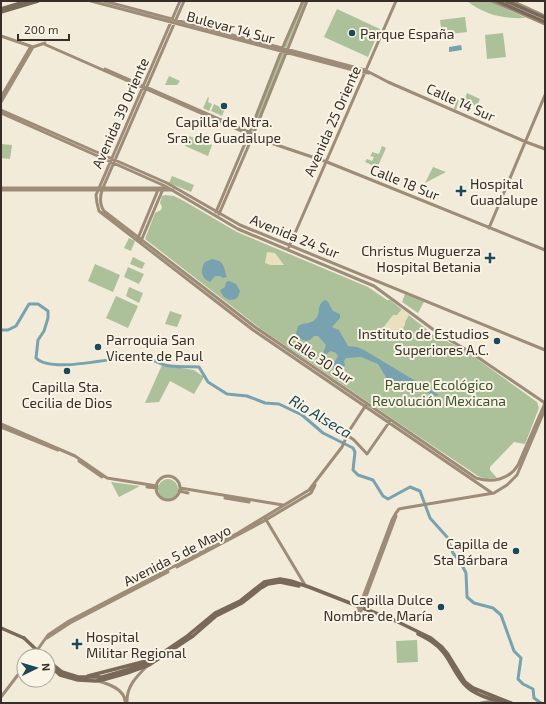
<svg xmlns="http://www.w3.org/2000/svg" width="546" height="704" font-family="'Exo 2',sans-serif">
<rect width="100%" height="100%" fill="#f2ebda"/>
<path fill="#acc19a" d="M304,1H306L286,48L284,47Z
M467,1H489L526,18C503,19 485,15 467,1Z
M337,9L380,29L368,57L324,37Z
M465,17L467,32L442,35L440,20Z
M503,33L506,57L487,59L485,35Z
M281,52L285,53L254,132L251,131Z
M169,76L180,81L177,85H165Z
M467,93L480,99L477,106L464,101Z
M449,95L459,100L456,110L454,109L455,105L446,101Z
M208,97L209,98L208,102L212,104L209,111L203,108Z
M214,104L220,107L221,105L223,109H225L222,116L211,111Z
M189,136L212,145L208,156L185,146Z
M1,144L12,145L10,159L1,158Z
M382,146L386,148L378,166H374L365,162L367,159L372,161L374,157L370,156L372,153V152L379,154Z
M433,167L446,172L425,183Z
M172,176L194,185L191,192L169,183Z
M165,195L174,196L184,201L237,232L368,287L387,300H390L435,336H437L466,351L537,402L539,408L525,444L514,442L490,467V470L497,478L486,479L478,476L412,432L261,329L145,239L155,213L161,210L162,207L160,203L162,196Z
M129,238L135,241L131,251L124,248Z
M133,257L145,263L142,269L130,264Z
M95,264L120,275L113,292L88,281Z
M128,267L144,274L139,284L124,277Z
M129,287L143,293L139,303L126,296Z
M405,294L424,302L418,313L402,302Z
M116,296L138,306L128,328L106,318Z
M170,311L182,315L177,327L165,324Z
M162,365L194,370L204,377L194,394L170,381L159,402L145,403Z
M158 489a10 10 0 1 1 20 0a10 10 0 1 1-20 0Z
M111,482L140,486L119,497Z
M417,640L418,662L397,663L396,641Z"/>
<path fill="#eae0c0" d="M267,252L275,253L284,265H270L265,263Z
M402,309L409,315L405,322V325L397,336L383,328L393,315H397Z"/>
<path fill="#78a2af" d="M461,45L462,50L449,52V47Z
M212,259C225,261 223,266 227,277L223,278L220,276H215L210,282C201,278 200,270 205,262Z
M229,281L236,284L240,291L238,297C231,303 223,299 220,290L225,287L226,282Z
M325,300L328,302L333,311L340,314V318L332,327L339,330L348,346L357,347L364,350L439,395L436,396L428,393L427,391L387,379L378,364L361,357L346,358L344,361L345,365L342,370L338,372L334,370L333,365L338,356L336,353L331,351L326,354L323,353L326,345L318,336H314L310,340L306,341L298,338L296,334L298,326C304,322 312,325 317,317C321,311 316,305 325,300Z"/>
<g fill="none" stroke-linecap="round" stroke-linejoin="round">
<path stroke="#78a2af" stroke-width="3" d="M1,330H8L16,326L29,304H38L48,311V318L44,331L38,340L36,358C52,374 114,357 136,356C147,356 155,362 165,365C176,368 188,366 199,367L208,382L227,394L247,396L265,403L279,404L302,415L323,433L353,448L355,452L353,470L358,475L373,480L383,496L388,499L410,487L420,491L430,518L447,537L453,553L461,563L466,573L467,597L474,603L493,608L501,615L514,651L521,658L518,679L523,684L533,689L534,698L541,703"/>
<path stroke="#9d8c77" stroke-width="3" d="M91,1L357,71L369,73
M104,1L365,70L388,82L526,142L545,149
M180,1L96,195L97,203L99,211L253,330L492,493
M184,1L102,190C100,197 99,204 104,211L255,327L476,478C492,483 509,480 518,465L545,403
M492,1L545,24
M512,1L545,16
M1,36L33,47
M44,44L262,140L327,162L545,250
M30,48L45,43
M105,69L267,140
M1,97L30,48
M1,102L33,47
M1,110L167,183L240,225L545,350
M1,113L165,186L238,229L374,286L438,333L470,352L545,403
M1,188H168
M1,190H173
M216,212L249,134L285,42L303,1
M219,214L251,140L307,1
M489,228L545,95
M138,238L158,190
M141,241L163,189
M289,247L396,1
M1,424L75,456L107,478L157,486
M1,427L58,450
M347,435L354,440L367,454L390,421
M79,461L102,477
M156 488a12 12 0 1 1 24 0a12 12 0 1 1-24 0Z
M147,487L157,488
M180,488L283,505
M179,491L188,493
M225,498L249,502
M265,518L305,585
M177,567L264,521L311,493L315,485
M360,605L392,520L396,513L399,509L404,508L494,493L507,485L517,475L545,409
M362,607L396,516
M353 617a4 4 0 1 1 8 0a4 4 0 1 1-8 0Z
M47,638L70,623L168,572
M33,656L48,635L69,621L238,533L309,490L342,447L349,431L366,405
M98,681C109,684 124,689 125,701
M1,697L24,667
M127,703C126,687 136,677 147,666
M481,703L493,701"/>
<path stroke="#786958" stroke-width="3.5" d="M497,1L545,22
M506,1L545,18
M1,9L27,1
M1,12L38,1
M1,628L24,638
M418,634C428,639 436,643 443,652C452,663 456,677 467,687C477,696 492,699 504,703
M48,661L62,672L78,677H102L137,667L155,658L186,637L215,613L240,601L264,582L280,579L291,581L309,587L396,621L431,638L442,647L447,653L465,682L473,688L511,703
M48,664L60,675L78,680L96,681L106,679L127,673L149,665L193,636L216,616L242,603L261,588L268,584L280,582L299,586
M88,676L150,660"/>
<path stroke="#9d8c77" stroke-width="3" d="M358,611L360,605
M361,612L362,607"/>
<path stroke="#786958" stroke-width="3.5" d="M24,638L43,656"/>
</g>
<g fill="#1c4857" stroke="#f9f4e6" stroke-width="1.5">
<circle cx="352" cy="33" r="4"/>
<circle cx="224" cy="106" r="4"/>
<path d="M459 185h4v4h4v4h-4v4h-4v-4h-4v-4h4z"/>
<path d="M488 252h4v4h4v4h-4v4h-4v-4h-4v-4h4z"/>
<circle cx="497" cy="341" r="4"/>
<circle cx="98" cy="347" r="4"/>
<circle cx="67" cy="371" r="4"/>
<circle cx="516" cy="551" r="4"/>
<circle cx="441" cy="607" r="4"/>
<path d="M75 638h4v4h4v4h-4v4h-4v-4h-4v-4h4z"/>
</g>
<g text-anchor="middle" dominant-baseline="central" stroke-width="4" stroke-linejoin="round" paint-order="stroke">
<g font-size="14" fill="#362e27" stroke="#f9f4e6">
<text transform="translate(231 27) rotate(15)">Bulevar 14 Sur</text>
<text transform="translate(461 102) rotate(24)">Calle 14 Sur</text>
<text transform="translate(120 113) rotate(-66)">Avenida 39 Oriente</text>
<text transform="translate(332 121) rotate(-66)">Avenida 25 Oriente</text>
<text transform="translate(405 182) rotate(22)">Calle 18 Sur</text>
<text transform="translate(295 236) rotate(22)">Avenida 24 Sur</text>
<text transform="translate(321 359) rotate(34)">Calle 30 Sur</text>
<text transform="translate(177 555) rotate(-27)">Avenida 5 de Mayo</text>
</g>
<g font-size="14" fill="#362e27" stroke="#f9f4e6" text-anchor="start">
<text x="360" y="33">Parque España</text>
<text x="224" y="121" text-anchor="middle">Capilla de Ntra.<tspan x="224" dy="16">Sra. de Guadalupe</tspan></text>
<text x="470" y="183">Hospital<tspan x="470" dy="16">Guadalupe</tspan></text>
<text x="481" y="250" text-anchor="end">Christus Muguerza<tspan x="481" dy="16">Hospital Betania</tspan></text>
<text x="489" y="333" text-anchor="end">Instituto de Estudios<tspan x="489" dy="16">Superiores A.C.</tspan></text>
<text x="106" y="339">Parroquia San<tspan x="106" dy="16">Vicente de Paul</tspan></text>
<text x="67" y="386" text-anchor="middle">Capilla Sta.<tspan x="67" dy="16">Cecilia de Dios</tspan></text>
<text x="508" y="543" text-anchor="end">Capilla de<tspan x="508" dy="16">Sta Bárbara</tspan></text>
<text x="433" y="599" text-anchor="end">Capilla Dulce<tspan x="433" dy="16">Nombre de María</tspan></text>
<text x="86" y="636">Hospital<tspan x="86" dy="16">Militar Regional</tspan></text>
</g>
<g font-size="14" fill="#3d542a" stroke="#f9f4e6">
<text x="439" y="384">Parque Ecológico<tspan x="439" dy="16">Revolución Mexicana</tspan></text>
</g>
<g font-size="15" font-style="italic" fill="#1c4857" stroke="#f9f4e6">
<text transform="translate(321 416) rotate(31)">Rio Alseca</text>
</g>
</g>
<rect width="546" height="704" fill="none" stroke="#362e27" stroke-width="4"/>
<g transform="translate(36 668) rotate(85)"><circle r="19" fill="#f9f4e6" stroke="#aba59a"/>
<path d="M0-3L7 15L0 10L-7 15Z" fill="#1c4857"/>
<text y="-6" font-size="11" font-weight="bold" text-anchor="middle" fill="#362e27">N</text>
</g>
<path d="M18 34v6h51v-6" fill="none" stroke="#362e27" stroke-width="2"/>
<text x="24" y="34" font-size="12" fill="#362e27" stroke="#f9f4e6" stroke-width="3" paint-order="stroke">200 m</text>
</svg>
